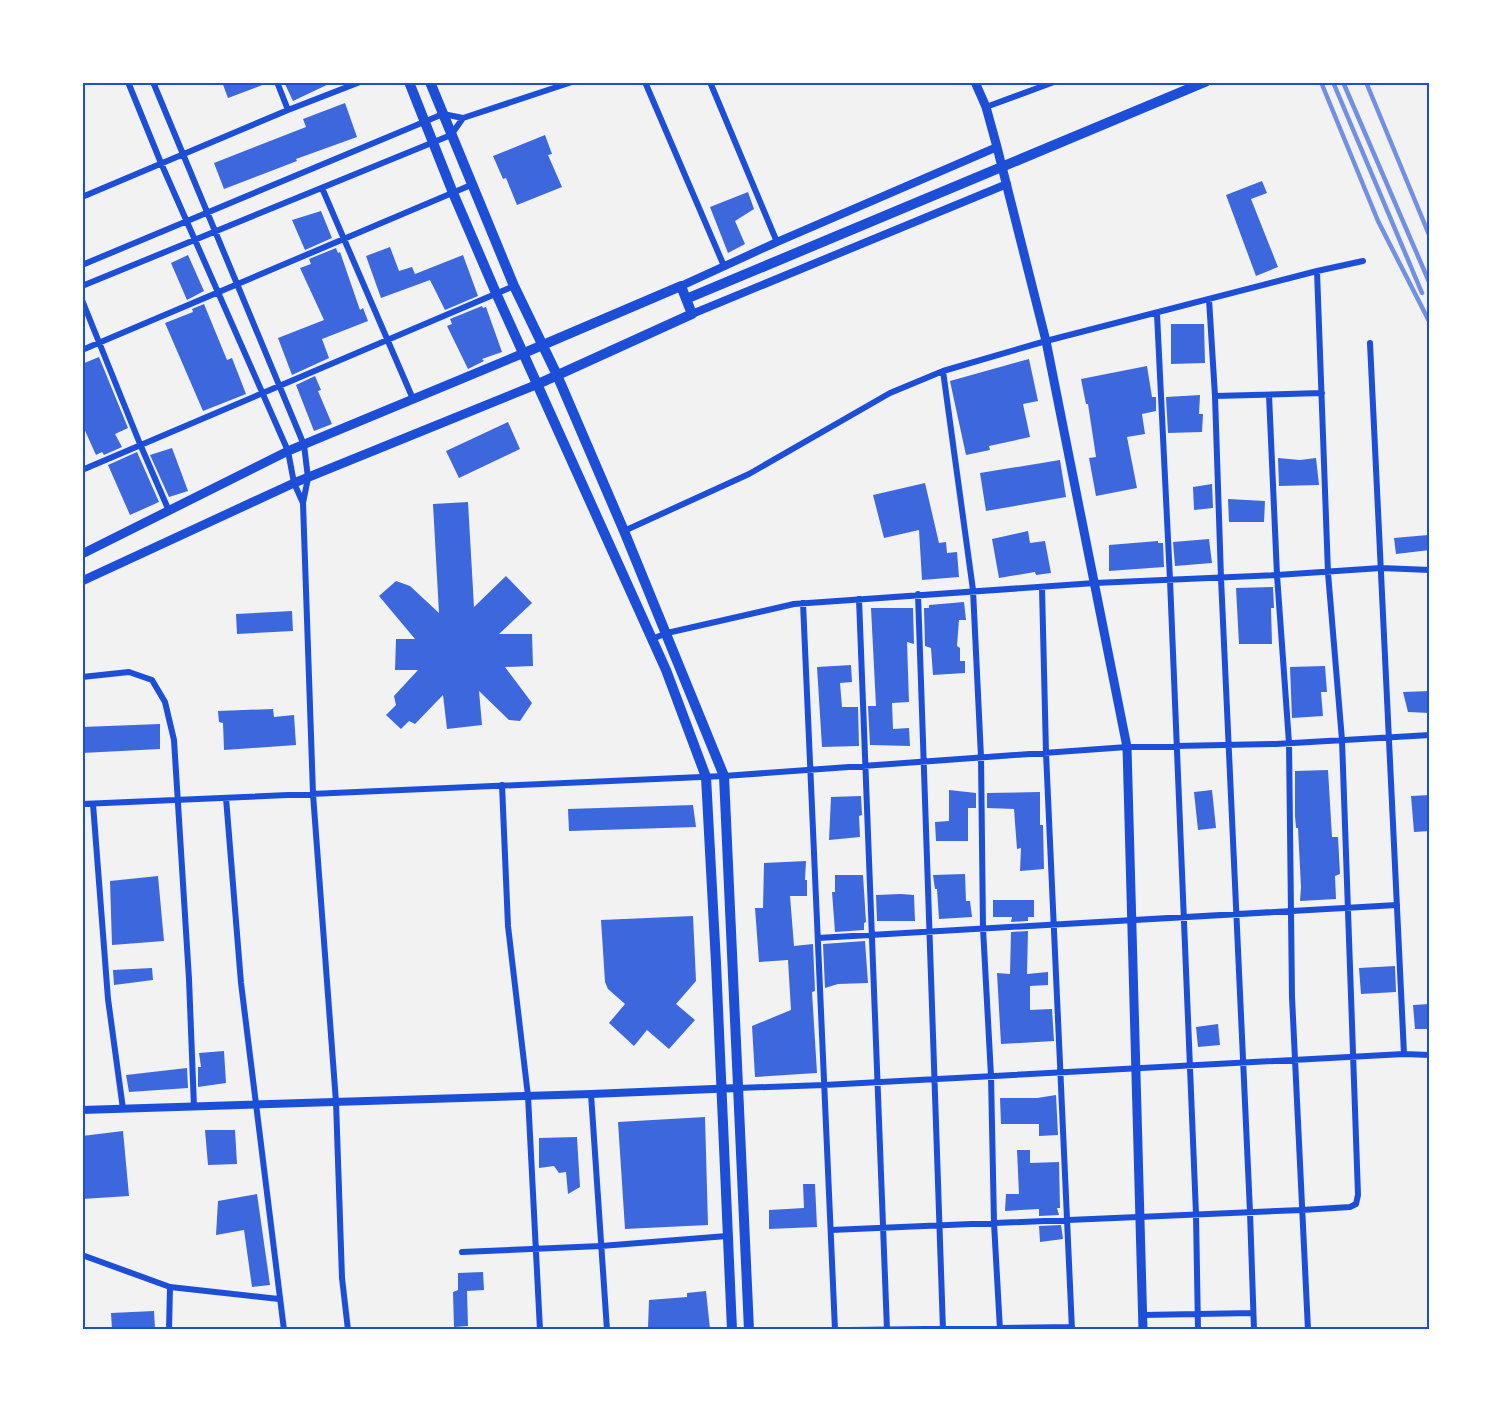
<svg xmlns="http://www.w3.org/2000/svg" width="1512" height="1412" font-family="Raleway,sans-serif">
<rect width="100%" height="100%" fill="#f2f2f2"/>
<path fill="#3d67dc" d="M222,82H265V84L228,98Z
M284,82H333L293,101Z
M345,103L357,137L296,159L297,161L224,189L214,163L306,127L303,119Z
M545,135L552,154L548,155L562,187L517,205L506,178L503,179L493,156Z
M1262,181L1267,193L1251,199L1278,267L1256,276L1226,195Z
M748,192L754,209L735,221L745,244L728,253L710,207Z
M321,211L332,238L305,250L292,220Z
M390,247L399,271L412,267L415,274L463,255L478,296L445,310L430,280L381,298L366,256Z
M336,248L338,253L340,252L360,310L363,308L368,321L322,339L329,358L292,375L278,338L324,320L300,268L311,264L309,259Z
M188,255L204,291L187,300L171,263Z
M204,304L227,360L232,358L246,394L203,411L165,323L193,312L192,309Z
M482,306L483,308L486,307L502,352L482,359L484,361L468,369L447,326L452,324L450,319Z
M1171,324H1204L1205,363L1171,364Z
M99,357L128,428L115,434L122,447L104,455L102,452L96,455L82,424V364Z
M1029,359L1038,401L1023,404L1030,437L989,446L990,450L966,455L950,381Z
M1147,366L1152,397H1156V411L1142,414L1145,434L1127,437L1137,488L1096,496L1089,458L1096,457L1088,404H1086L1081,379Z
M315,376L321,390L318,391L332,424L314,431L296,385Z
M1200,395L1199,414H1203L1202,432L1168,433L1166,397Z
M508,422L520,449L459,478L446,451Z
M172,448L188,491L169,497L150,455Z
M137,452L159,502L130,515L108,465Z
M1278,458L1300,460L1316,458L1319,485L1279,486Z
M1060,460L1066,497L986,511L980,473Z
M925,483L939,543L946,542L947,553L957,552L959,577L922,580L919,530L884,538L873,495Z
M1212,484L1213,508L1194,510L1193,487Z
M1228,499L1265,501L1264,522H1229Z
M468,502L474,607L506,576L532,603L499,634H532L533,666L505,667L532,703L520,721L509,720L479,691L482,725L447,729L443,695L415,724L409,721L401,729L386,715L396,705L394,696L418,670H395L396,639H415L379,596L396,581L410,586L439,613L433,504Z
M1028,531L1030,543L1045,541L1051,573L1036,575L1035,572L999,578L992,539Z
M1428,535L1430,550L1396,554L1394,538Z
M1209,539L1212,563L1175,566L1173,542Z
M1158,541V543H1163L1164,567L1109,571V545Z
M1273,587L1274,608H1271L1272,644H1239L1236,588Z
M964,602L966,620H959L957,646L960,648V661H965V673L933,675L931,648L925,646L924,608H929V605Z
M871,608H913L914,644L907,642L909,702L892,703L893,729L909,728L910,746L870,745L868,706H876Z
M292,611L293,631L237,634L236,614Z
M851,665L852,682L840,683L842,707H858L859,746L822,747L817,667Z
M1325,666L1327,692H1321L1323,716L1292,718L1290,667Z
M1430,691V713L1408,712L1403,692Z
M273,709L274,717L294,715L296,745L224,750L223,723L219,722L218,711Z
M160,724V749L82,753V727Z
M1328,770L1332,837H1338L1340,874L1335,876L1336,899L1300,901L1301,887L1298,828H1296L1295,816V771Z
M949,790L976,793V808H968V841H936L935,822L949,821Z
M1212,790L1216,828L1198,830L1194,792Z
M1040,792V825H1043L1044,869L1020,871L1021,848L1017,849L1014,809L987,808V793Z
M1430,795V831L1414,832L1411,796Z
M861,796L862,815L859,816L860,837L829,840L831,797Z
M693,805L696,827L569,831L568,809Z
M806,861L805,880H807V896H790L794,946L813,944L815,991L812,992L817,1073L755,1077L752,1026L791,1010L788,960L759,962L755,908H763L764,863Z
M965,874L966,901H970L972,917L939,919L937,889H935L933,875Z
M835,875H863L866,922L864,923V930L835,932L832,892H835Z
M158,876L164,941L112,945L110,881Z
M901,894L914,895L915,921H877L876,895Z
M993,900H1034V917H1028V921L1011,922L1012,917H993Z
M693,916L696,981L676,1004L695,1020L669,1049L647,1030L634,1046L609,1023L625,1004L608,989L605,982L601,920Z
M1028,931L1027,974L1048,972V985L1030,986V1010L1052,1009L1054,1041L1001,1044L997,973L1010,974L1011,932Z
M865,941L868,983L838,984L825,988L823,944Z
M1395,966L1396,992L1361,994L1359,968Z
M152,968L153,980L114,985L113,970Z
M1430,1004V1029H1415L1413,1005Z
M1218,1024L1220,1045L1198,1047L1196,1027Z
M224,1051L226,1083L198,1087V1067H201L199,1053Z
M187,1068L188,1088L129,1092L126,1075Z
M1056,1095L1058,1135L1039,1136V1124H1001L1000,1098H1037Z
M705,1117L708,1225L625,1229L618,1122Z
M205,1130H235L237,1164L208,1165Z
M123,1131L129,1196L82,1199V1136Z
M577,1137L580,1187L568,1194L566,1172L559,1173L554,1166L539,1168V1138Z
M1017,1150H1030V1163L1059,1162L1060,1208H1057L1059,1215L1039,1216V1209L1005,1211L1006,1194H1019Z
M803,1184H815L817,1227L769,1229V1210L804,1208Z
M257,1194L270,1285L252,1287L244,1230L216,1235L218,1201Z
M1061,1225L1063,1239L1040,1242L1039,1226Z
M483,1272L484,1290L467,1291L468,1326L454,1327L453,1292L458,1290V1273Z
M706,1291L710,1329H648L649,1300L687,1297V1293Z
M154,1311L155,1329H112L111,1313Z"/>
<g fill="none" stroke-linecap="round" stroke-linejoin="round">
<path stroke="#1d4ed8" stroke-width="6" d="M128,82L161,163L288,451L294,483L303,503L308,478L304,445L153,82
M277,82L288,110L360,82
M645,82L724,266
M710,82L777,242
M986,107L1054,82
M463,118L572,82
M322,188L413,399
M82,197L288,110
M82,265L443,114L463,118L451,135L82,286
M1209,299L1215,396L1221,578L1250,1212L1254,1330
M82,300L140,444L169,511
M1157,314L1170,580L1196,1214L1198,1330
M1370,343L1404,1054
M82,350L471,185
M943,371L973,590L981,757L983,928L991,1076L994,1223L1000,1330
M1269,395L1277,575L1289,743L1292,997L1308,1330
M1215,396L1322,393
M82,470L514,286
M303,503L313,794L336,1102L342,1278L348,1330
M624,531L749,474L890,393L943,371L1046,341L1317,271L1363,261
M1042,588L1046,753L1072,1330
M918,594L943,1330
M859,599L887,1330
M803,603L835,1330
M652,639L667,633L794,604L1095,583L1277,575L1381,568L1430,570
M82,677L129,672L152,680L165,702L174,740L189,979L194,1107
M502,785L508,926L528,1096L540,1330
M226,798L241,983L284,1330
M82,804L724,776L1127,747L1276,744L1430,735
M93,804L108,999L123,1109
M818,938L1397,905
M738,1088L824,1085L1404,1054L1430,1055
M591,1094L607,1330
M831,1230L1302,1210L1350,1207L1356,1204L1358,1195L1342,740L1328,573L1317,271
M462,1252L601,1246L727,1236
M82,1255L170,1287L279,1299
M1143,1315L1253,1313
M169,1330L170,1287
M850,1330L1072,1327"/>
<path stroke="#1d4ed8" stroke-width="8" d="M681,286L777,242L997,147
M692,314L1007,184
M82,1110L591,1094L738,1088"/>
<path stroke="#1d4ed8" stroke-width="9" d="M975,82L986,107L997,147L1046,341L1127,747L1143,1330
M82,554L288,451L524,353
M82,581L294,483L538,384"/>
<path stroke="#1d4ed8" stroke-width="10" d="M409,82L453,193L496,293L666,670L706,777L716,963L732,1330
M430,82L514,286L557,375L624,531L724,776L749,1330
M686,299L1205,82
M524,353L681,286L692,314L538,384"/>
<path stroke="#7290e2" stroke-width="4.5" d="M1321,82L1378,221L1430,323
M1333,82L1422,293
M1343,82L1430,284
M1366,82L1430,237"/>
</g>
<rect width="1512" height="1412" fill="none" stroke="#ffffff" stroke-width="168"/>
<rect x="84" y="84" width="1344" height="1244" fill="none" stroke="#1d4ed8" stroke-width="2"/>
</svg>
